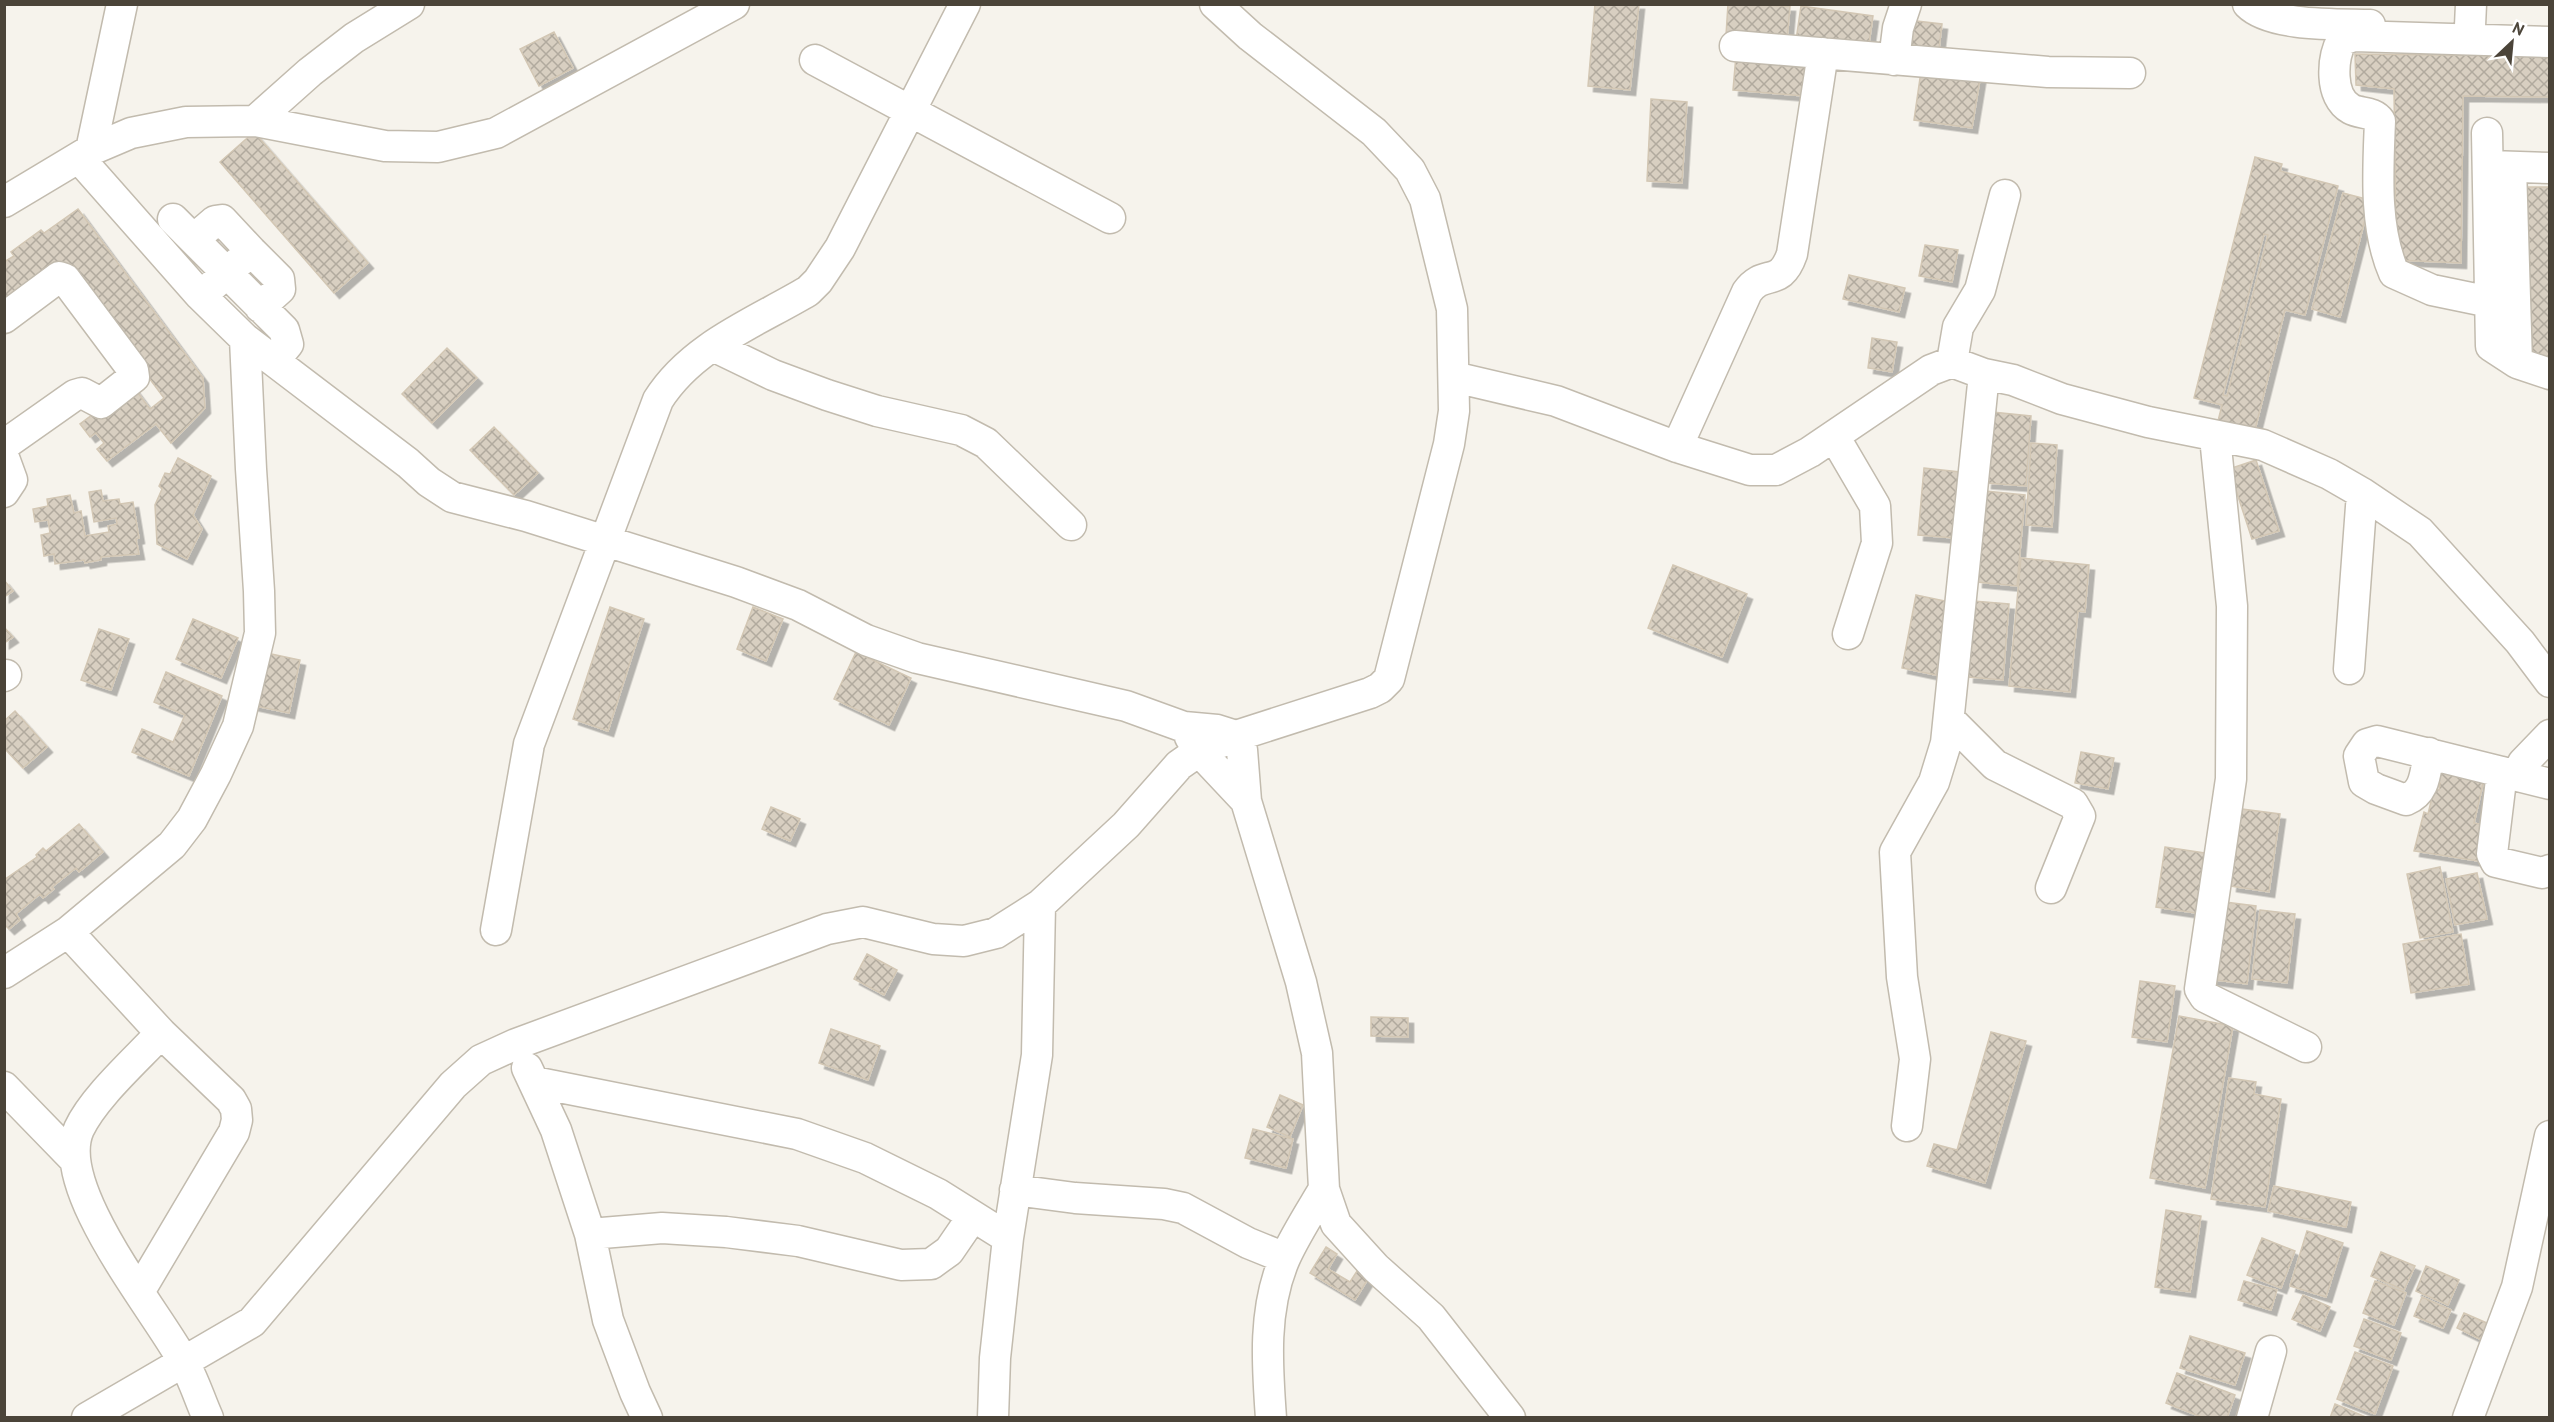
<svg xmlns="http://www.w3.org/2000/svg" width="2554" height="1422" font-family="'PT Sans',sans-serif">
<defs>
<pattern id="building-cross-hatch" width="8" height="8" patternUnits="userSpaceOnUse" patternTransform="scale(1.5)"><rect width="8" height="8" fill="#d8cfc1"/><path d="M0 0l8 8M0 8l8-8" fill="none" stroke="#b1aa9e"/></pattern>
<filter id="shadow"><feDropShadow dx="5.5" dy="5.5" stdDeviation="0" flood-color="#0004"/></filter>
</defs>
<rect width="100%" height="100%" fill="#f6f3ec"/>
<path fill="url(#building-cross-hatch)" stroke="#d3c7b4" stroke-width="1.5" fill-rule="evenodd" filter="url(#shadow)" d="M1595,4H1639L1630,90L1588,86Z
M1728,4L1790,6L1787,41L1726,35Z
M1801,6L1873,16L1868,50L1796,40Z
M1908,20L1942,24L1939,49L1905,46Z
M554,32L573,68L539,86L520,49Z
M2355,54L2550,56V97L2463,96L2461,263L2396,260L2394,89L2356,85Z
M1736,55L1807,62L1804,96L1733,90Z
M1922,64L1981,73L1972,128L1914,120Z
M1651,99L1687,102L1682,183L1647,181Z
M254,132L368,263L334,293L220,162Z
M2255,157L2282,164L2280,171L2338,186L2305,315L2285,310L2255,430L2218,421L2222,405L2194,398ZM2264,234L2268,235L2227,396L2223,395Z
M2522,187H2550V359L2527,358Z
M2343,193L2370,200L2340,317L2312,309Z
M78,209L203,378L205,408L171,443L156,424L107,461L97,449L104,443L96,433L90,437L80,424L132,385L150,409L164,398L66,267L4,310V262L14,256L11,252L41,230L44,233Z
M1925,245L1958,250L1952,282L1919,276Z
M1849,275L1905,288L1899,312L1843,299Z
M1872,338L1897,342L1892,372L1868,368Z
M447,348L477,378L432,423L402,394Z
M1992,412L2031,416L2026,486L1986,483Z
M494,427L538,473L514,495L470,450Z
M2031,443L2057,445L2052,527L2026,525Z
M178,458L211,476L193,515L202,529L187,559L157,544L155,505L162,489L159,486L165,473L170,474Z
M2256,460L2279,531L2252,539L2229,469Z
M1924,468L1960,472L1954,538L1918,535Z
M101,490L103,501L119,499L120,504L133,502L139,538L136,539L139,554L101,557V560L85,563L84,560L55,564L54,554L44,556L41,535L50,533L48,520L35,522L33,509L48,506L47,499L70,495L74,513L81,511L85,536L109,532L108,526L117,524L116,518L94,522L89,492Z
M1985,491L2025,495L2017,586L1977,582Z
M2021,558L2089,565L2085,612L2078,611L2070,692L2009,686Z
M1673,565L1747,594L1722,657L1648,628Z
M4,580L13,591L4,597Z
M1916,595L1950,602L1936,675L1902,668Z
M1973,601L2009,604L2003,680L1968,677Z
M610,607L644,619L608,731L573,719Z
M753,607L783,619L766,661L737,649Z
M193,619L238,638L221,678L176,659Z
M4,627L13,637L4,643Z
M99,629L129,639L111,690L81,680Z
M262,652L300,660L289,713L251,705Z
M856,652L911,678L889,725L834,699Z
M166,672L222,696L189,776L132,752L142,729L173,742L185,715L154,702Z
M15,711L47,747L23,768L4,748V721Z
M2081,752L2114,758L2108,789L2075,783Z
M2437,759L2486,771L2474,823L2492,827L2484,862L2414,851L2424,812L2428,814L2434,789L2439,790L2440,783L2432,781Z
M771,807L800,819L790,841L762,829Z
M2242,809L2280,814L2269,892L2231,886Z
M79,824L103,852L79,872L76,868L52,887L54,889L43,898L40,894L16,914L20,920L9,929L4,924V880L37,857L36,855L43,848L46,851Z
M2165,847L2211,854L2202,914L2156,907Z
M2440,867L2453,932L2420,938L2407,874Z
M2477,873L2487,919L2455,925L2446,879Z
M2217,901L2256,906L2247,984L2208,979Z
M2260,910L2295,914L2287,983L2252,979Z
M2461,934L2469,984L2411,993L2403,944Z
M867,954L897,970L884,995L854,979Z
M2140,981L2175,986L2167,1042L2132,1037Z
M2179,1016L2233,1026L2205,1188L2150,1178Z
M1371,1017L1408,1018V1037L1371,1036Z
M831,1029L880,1046L868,1080L819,1063Z
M1991,1032L2026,1041L1985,1183L1927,1166L1934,1144L1957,1150Z
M2229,1078L2256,1082L2254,1094L2281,1099L2265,1207L2211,1199Z
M1280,1095L1303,1105L1290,1137L1267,1127Z
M1253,1129L1293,1139L1286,1168L1245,1158Z
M2274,1186L2351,1202L2346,1227L2268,1211Z
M2166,1210L2201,1216L2190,1292L2155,1287Z
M2307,1231L2343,1243L2326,1297L2290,1286Z
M2262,1238L2295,1251L2281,1288L2247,1275Z
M1326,1247L1337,1254L1328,1269L1350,1282L1359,1268L1371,1274L1355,1300L1310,1273Z
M2381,1252L2415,1266L2404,1290L2371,1276Z
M2426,1266L2459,1280L2448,1305L2416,1291Z
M2244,1281L2277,1290L2271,1310L2238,1300Z
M2375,1281L2406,1293L2394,1325L2363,1313Z
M2303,1295L2330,1307L2320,1331L2292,1319Z
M2422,1297L2451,1310L2443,1328L2414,1316Z
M2464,1313L2489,1324L2482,1340L2457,1328Z
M2364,1319L2401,1333L2391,1360L2354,1346Z
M2190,1336L2245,1353L2235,1385L2180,1368Z
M2355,1352L2393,1366L2375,1414L2337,1399Z
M2177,1373L2235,1395L2227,1418H2204L2166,1403Z
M2335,1404L2368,1418H2330Z"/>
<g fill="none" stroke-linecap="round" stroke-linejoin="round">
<defs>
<path id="minor" d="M2248,4C2271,27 2339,24 2370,25
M2470,26L2471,4
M1735,46L2048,72L2130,73
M815,60L1110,218
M1894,60L1898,28L1906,4
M255,121L310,72L354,38L409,4
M2487,133L2491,346L2517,363
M91,150L122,4
M79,158L200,295L245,339L408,463L429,482L452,497L526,516L736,582L798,605L866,640L917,658L1126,706L1184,727L1217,730L1236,736L1242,750L1246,801L1301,982L1317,1053L1324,1189L1336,1224L1376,1268L1431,1317L1510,1418
M2490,166L2550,168
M2511,167L2517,363L2550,374
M4,202L91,150L131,133L186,122L255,121L385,146L438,147L496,133L734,4
M173,219L284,330L288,344L274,361
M194,239L215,221L222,220L251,251L212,286
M251,251L279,279L280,289L260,307
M2490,302L2432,290L2394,273C2374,227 2378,171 2380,121C2373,111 2360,114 2351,109C2329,97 2332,58 2342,40L2354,36L2550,42
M4,318L59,277L65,279L133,370L134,377L101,403L82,393L75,395L4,445
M713,346L773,375L827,395L877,411L961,430L986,443L1071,525
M1952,362L1958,327L1980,290L2005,195
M1454,377L1556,401L1677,447L1750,470H1776L1810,452L1931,370L1952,362L1984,374L2013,380L2062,399L2148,422L2263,445L2329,474L2362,493L2420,532L2520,642L2550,682
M1834,436L1875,506L1877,543L1848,634
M2215,437L2232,606L2231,779L2200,989L2205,997L2306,1047
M1677,447L1747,292C1764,268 1780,289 1792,254L1823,53
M4,458L12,480L4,492
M2349,669L2362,493
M4,676L6,675
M1949,719L1995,765L2073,804L2080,816L2051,888
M1190,737L1199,751L1246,801
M2429,753C2425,772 2426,792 2406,800L2376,789L2364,782L2359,756L2367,744L2377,741L2550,784
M2502,772L2492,854L2496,862L2542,873L2550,870
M2517,776L2523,763L2550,735
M496,930L529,744L658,400C692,346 756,322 808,291L818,281L840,248L965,4
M68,932L161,1033L231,1100L236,1109L237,1120L234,1132L139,1292
M4,973L68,932L172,845L192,819L216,774L238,726L260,633L259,591L251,469L245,339
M161,1033C136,1060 94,1097 79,1129C53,1187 154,1308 182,1359C193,1377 199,1398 208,1418
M527,1068L556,1130L590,1234L608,1320L635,1392L647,1418
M534,1082L797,1134L865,1158L938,1194L1008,1238
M4,1087L74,1159
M1907,1126L1915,1059L1902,977L1895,852L1934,782L1946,743L1984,374
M1015,1190L1075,1198L1164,1204L1183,1208L1248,1243L1285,1258
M590,1234L662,1228L726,1232L798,1241L901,1265L931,1264L949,1251L973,1216
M87,1418L252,1322L453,1085L481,1060L516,1044L827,929L863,922L933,939L964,941L996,933L1040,905L1126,825L1179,765L1199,751L1236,736L1370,693L1380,688L1389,679L1449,444L1454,411L1452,309L1425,199L1410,170L1374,132L1250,36L1215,4
M993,1418L995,1358L1008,1238L1037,1055L1040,905
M1271,1418C1267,1364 1263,1308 1285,1258C1296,1234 1311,1211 1324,1189
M2252,1418L2271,1351
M2468,1418L2517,1287L2550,1136"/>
</defs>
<use href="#minor" stroke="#c2bbae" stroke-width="33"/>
<use href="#minor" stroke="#fff" stroke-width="30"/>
</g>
<rect width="2554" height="1422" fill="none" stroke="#4b4439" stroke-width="12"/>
<g transform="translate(2512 42) rotate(26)" stroke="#ffffff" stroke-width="4.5" paint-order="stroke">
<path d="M0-4.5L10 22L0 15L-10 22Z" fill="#4b4439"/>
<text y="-9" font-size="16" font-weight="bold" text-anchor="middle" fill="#4b4439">N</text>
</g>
</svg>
